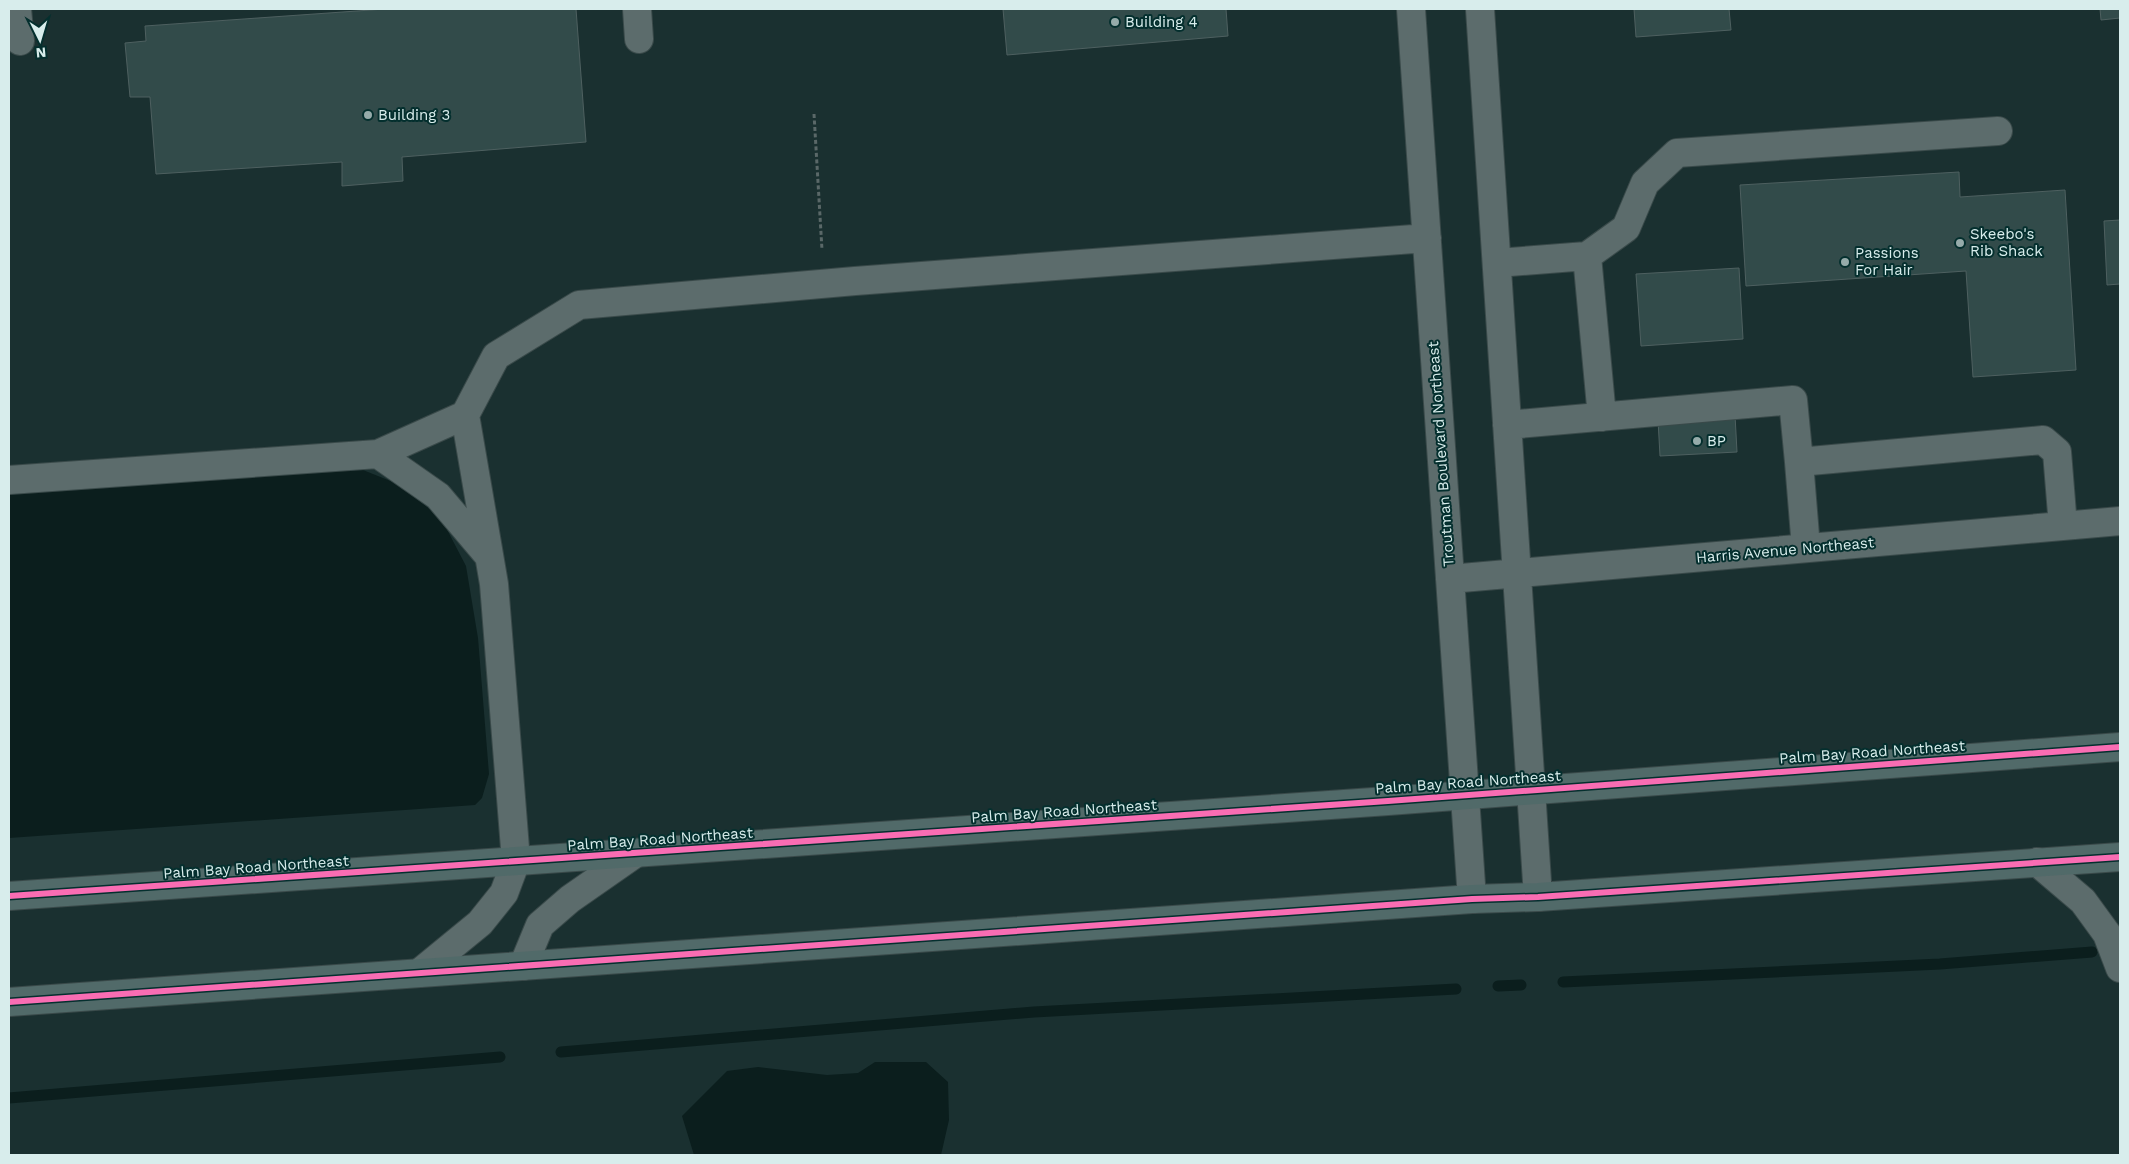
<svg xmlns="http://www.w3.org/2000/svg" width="2129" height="1164" font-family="'Work Sans',sans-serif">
<rect width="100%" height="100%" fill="#1a3030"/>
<path fill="#0b1e1d" d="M358,468L398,484L441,518L466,566L478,638L489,774L482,798L475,805L9,838V485Z
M875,1062H926L948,1082L949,1120L941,1155H694L682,1116L727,1071L758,1067L827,1075L858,1073Z"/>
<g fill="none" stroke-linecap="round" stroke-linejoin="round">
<path stroke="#0b1e1d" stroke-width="11" d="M1563,982L1940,964L2092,952
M1498,986L1521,985
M561,1052L1034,1012L1456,989
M9,1098L500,1057"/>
</g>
<path fill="#324b4a" stroke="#4e6060" d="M385,9H576L586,142L402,157L403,181L342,186V162L156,174L150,97H130L125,43L146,41L145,26Z
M1003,9H1226L1228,36L1007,55Z
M1634,9H1729L1731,30L1636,37Z
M2100,9H2120V18L2101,20Z
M1959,172L1960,197L2065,190L2076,370L1973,377L1966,271L1746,286L1740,185Z
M2120,220V284L2107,285L2104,221Z
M1739,268L1743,339L1641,346L1636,274Z
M1735,415L1737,452L1660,456L1658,420Z"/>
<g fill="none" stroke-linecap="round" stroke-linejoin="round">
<defs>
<path id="minor" d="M17,9L20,41
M637,9L639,39
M1411,9L1472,899
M1480,9L1538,897
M1587,256L1602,417
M1497,263L1587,256L1626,228L1645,183L1677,153L1998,131
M1507,425L1793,400L1799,462
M378,454L438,496L488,555
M9,480L378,454L465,415
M1806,548L1799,462L2043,440L2057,452L2063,526
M1450,579L2120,521
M2037,862L2083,901L2107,934L2120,968
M523,966L540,925L570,899L636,853
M419,973L480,923L504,893L516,861L494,584L465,415L496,356L579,305L855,281L1427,238"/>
<path id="major" d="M9,896L1388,801L2120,747
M9,1002L1472,899L1538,897L2120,857"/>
</defs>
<use href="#minor" stroke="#3a4a4a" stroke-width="30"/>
<use href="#major" stroke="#3a4a4a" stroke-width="30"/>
<path stroke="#5a6868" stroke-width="3" stroke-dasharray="4 2.5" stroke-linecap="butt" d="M814,114L822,250"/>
<use href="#minor" stroke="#5c6c6c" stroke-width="28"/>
<use href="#major" stroke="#516a69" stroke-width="28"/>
<defs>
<path id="cycleway" d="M9,896L1388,801L2120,747
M9,1002L1472,899L1538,897L2120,857"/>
</defs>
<use href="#cycleway" stroke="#042f2e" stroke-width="9"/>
<use href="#cycleway" stroke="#f96db3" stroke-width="6"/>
</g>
<g fill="#96abaa" stroke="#042f2e" stroke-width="2">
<circle cx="1115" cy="22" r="5"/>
<circle cx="368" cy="115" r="5"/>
<circle cx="1960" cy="243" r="5"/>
<circle cx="1845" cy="262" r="5"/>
<circle cx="1697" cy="441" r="5"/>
</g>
<g text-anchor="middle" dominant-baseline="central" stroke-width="4" stroke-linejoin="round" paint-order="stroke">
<g font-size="15" fill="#d8edec" stroke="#042f2e" text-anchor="start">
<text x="1125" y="22">Building 4</text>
<text x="378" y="115">Building 3</text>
<text x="1970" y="234">Skeebo's<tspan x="1970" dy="17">Rib Shack</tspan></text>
<text x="1855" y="253">Passions<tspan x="1855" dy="17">For Hair</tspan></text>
<text x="1707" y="441">BP</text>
</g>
<g font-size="15" fill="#d8edec" stroke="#042f2e">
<text transform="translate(1441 454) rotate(-94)">Troutman Boulevard Northeast</text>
<text transform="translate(1785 550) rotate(-5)">Harris Avenue Northeast</text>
<text transform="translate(1872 752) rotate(-4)">Palm Bay Road Northeast</text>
<text transform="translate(1468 782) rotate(-4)">Palm Bay Road Northeast</text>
<text transform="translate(1064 811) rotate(-4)">Palm Bay Road Northeast</text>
<text transform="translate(660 839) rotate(-4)">Palm Bay Road Northeast</text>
<text transform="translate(256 867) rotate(-4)">Palm Bay Road Northeast</text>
</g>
</g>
<rect width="2129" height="1164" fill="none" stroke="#d8edec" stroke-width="20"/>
<g transform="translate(40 40) rotate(175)" stroke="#042f2e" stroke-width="4" paint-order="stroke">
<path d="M0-4L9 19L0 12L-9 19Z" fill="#d8edec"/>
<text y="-8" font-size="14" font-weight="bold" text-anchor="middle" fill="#d8edec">N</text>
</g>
</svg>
